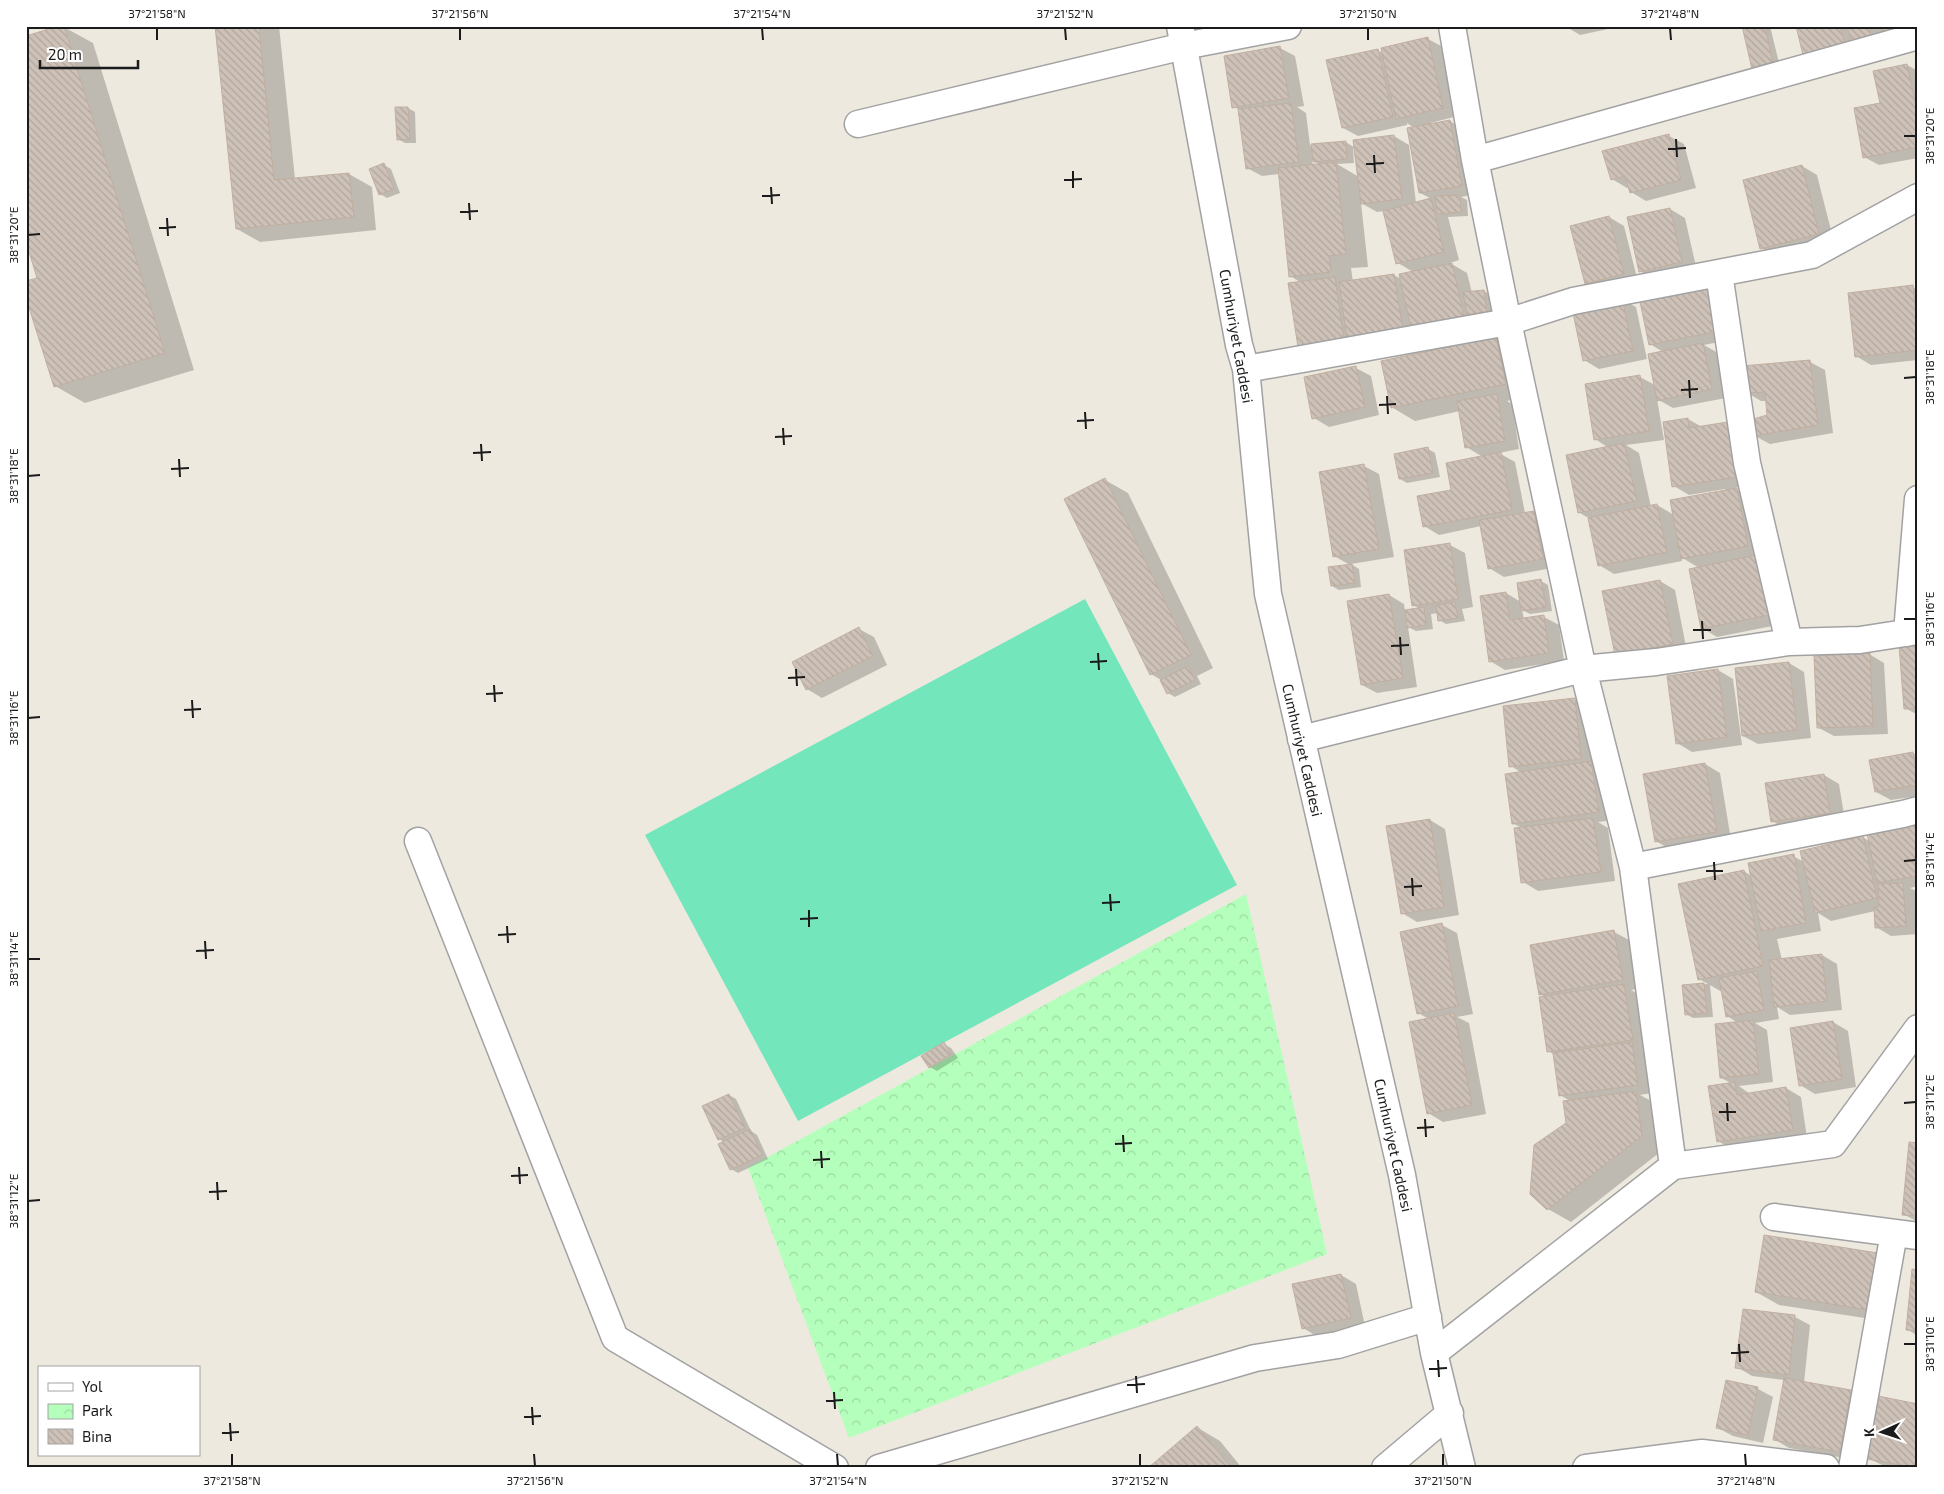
<svg xmlns="http://www.w3.org/2000/svg" width="1944" height="1494" font-family="'Exo 2',sans-serif">
<defs>
<pattern id="park-crowns" width="20" height="18" patternUnits="userSpaceOnUse" patternTransform="scale(1.25)"><rect width="20" height="18" fill="#b5ffbc"/><path d="M2 6a3 3 0 1 1 6 0M12 15a3 3 0 1 1 6 0" fill="none" stroke="#9bdaa1"/></pattern>
<pattern id="building-back-hatch" width="6" height="6" patternUnits="userSpaceOnUse" patternTransform="scale(1.25)"><rect width="6" height="6" fill="#cec2b8"/><path d="M-1 5l2 2M0 0l6 6M5-1l2 2" fill="none" stroke="#b0a69e"/></pattern>
</defs>
<rect width="100%" height="100%" fill="#eee9df"/>
<path fill="url(#park-crowns)" d="M1246,894L1327,1254L849,1438L748,1168Z"/>
<path fill="#74e6bc" d="M1085,599L1237,885L798,1121L645,835Z"/>
<path fill="#0003" fill-rule="evenodd" d="M62,26L93,43L194,370L85,403L55,386L39,278Z
M216,26H279L295,179L349,174L372,187L376,230L260,242L237,229Z
M1565,26H1622L1580,35Z
M1743,26H1770L1780,67L1760,72Z
M1797,26H1844L1850,31L1848,26H1918L1859,52Z
M1428,39L1443,47L1458,116L1430,123V125L1450,121L1465,130L1476,194L1461,197L1467,200L1468,216L1448,217L1459,260L1450,263L1467,273L1472,293L1484,291L1491,295L1494,316L1314,355L1302,283L1290,276L1279,174L1262,176L1247,168L1240,110L1234,107L1280,48L1295,56L1304,106L1297,107L1306,113L1310,146L1346,142L1355,148L1394,136L1409,145L1416,203L1432,199L1420,193L1414,128L1407,123V125L1358,136L1343,128L1377,50L1383,53ZM1353,148H1355L1359,177L1337,164L1354,163ZM1312,160L1320,165L1313,166ZM1361,203L1377,212L1384,211L1398,263L1413,272L1401,279L1394,275L1353,282L1351,268L1368,267Z
M1907,65L1918,71V158L1879,165L1864,157L1881,104Z
M408,108L415,112L416,143H405L398,139L397,109Z
M1669,136L1684,144L1696,188L1646,201L1631,192L1630,187L1627,188L1612,179Z
M384,165L391,169L400,193L387,198L380,194Z
M1802,166L1817,175L1834,242L1776,257L1761,248Z
M1670,209L1685,218L1697,271L1655,280L1640,271Z
M1609,217L1624,226L1638,282L1601,292L1586,283Z
M1912,287L1918,290V360L1871,365L1856,356Z
M1640,298L1734,339L1704,345L1718,353L1726,398L1673,408L1657,399L1664,440L1626,445L1639,453L1651,507L1657,505L1674,515L1725,492V489L1689,495L1674,486L1688,419L1702,427L1751,485L1734,488L1752,498L1783,624L1717,637L1702,628L1699,568L1681,557L1682,561L1614,574L1599,565L1590,519L1580,513L1609,448L1595,439L1640,377L1655,385L1663,352L1650,344Z
M1621,299L1636,307L1647,359L1599,369L1584,360Z
M1496,338L1519,351L1528,396L1507,401L1512,404L1519,449L1499,453L1515,462L1525,513L1533,512L1548,521L1557,567L1504,577L1489,568L1481,526L1439,535L1424,526L1483,457L1466,447L1460,411L1415,421L1393,408Z
M1810,362L1825,370L1833,433L1770,444L1755,436L1769,416L1767,401H1761L1746,392Z
M1356,368L1371,376L1379,415L1329,427L1314,418Z
M1428,449L1435,453L1440,477L1407,483L1400,479Z
M1364,466L1379,474L1394,557L1351,564L1359,569L1361,587L1339,590L1332,586L1350,565L1334,556Z
M1105,480L1128,493L1213,668L1197,676L1201,684L1175,697L1168,693L1161,680L1151,674Z
M1450,545L1465,553L1473,607L1462,609L1465,621L1446,624L1439,620L1438,613L1431,614L1433,629L1416,631L1408,627L1417,687L1377,693L1362,685L1389,595L1404,604L1405,611L1420,609L1413,605Z
M1541,581L1548,585L1552,611L1530,614L1522,610L1524,619L1544,617L1559,625L1564,661L1505,670L1490,661L1506,593L1521,602Z
M1660,581L1675,590L1687,652L1631,663Z
M859,629L874,637L887,665L822,698L807,689Z
M1918,644V715L1905,708Z
M1869,654L1884,663L1888,734L1834,736L1819,728Z
M1789,663L1804,672L1811,738L1758,744L1743,736Z
M1718,670L1733,679L1742,745L1692,752L1677,743Z
M1575,700L1590,708L1614,820L1598,822L1608,828L1615,881L1538,891L1523,882L1522,828L1514,824L1522,773L1511,766Z
M1913,753L1918,756V796L1891,800L1876,792Z
M1705,764L1720,773L1731,840L1671,850L1656,841Z
M1824,775L1839,784L1845,821L1787,830L1772,821Z
M1430,820L1445,829L1459,915L1417,922L1402,913Z
M1918,825V886L1910,888L1918,892V934L1891,936L1876,927L1875,911L1831,921L1818,913L1821,931L1777,939L1782,960L1822,955L1837,964L1842,1010L1790,1015L1777,1007L1779,1019L1755,1023L1767,1030L1773,1082L1739,1086L1750,1094L1786,1088L1801,1097L1807,1138L1733,1150L1718,1141L1733,1084L1721,1078L1738,1023L1727,1016L1722,992L1710,985L1713,1017L1693,1018L1686,1014L1683,986L1708,984L1699,979L1744,871L1751,876L1793,856L1804,862L1863,837L1870,842Z
M1442,925L1457,933L1473,1014L1457,1017L1469,1023L1486,1114L1443,1122L1428,1113L1429,1019L1418,1013Z
M1614,932L1629,940L1637,989L1631,990L1647,999L1652,1093L1640,1095L1659,1105L1664,1149L1571,1222L1548,1209L1567,1124L1570,1101L1560,1095L1555,1055L1548,1051L1545,997L1540,994Z
M1833,1022L1848,1031L1856,1087L1815,1094L1800,1085Z
M944,1044L951,1048L958,1058L937,1071L930,1067Z
M729,1095L736,1099L751,1131L757,1135L768,1159L738,1173L731,1169L725,1143L719,1139Z
M1918,1144V1222L1903,1214Z
M1765,1237L1891,1322L1779,1305L1756,1292Z
M1918,1271V1336L1908,1330Z
M1341,1275L1356,1284L1365,1326L1318,1337L1303,1328Z
M1744,1310L1795,1317L1810,1325L1804,1383L1850,1392L1865,1400L1855,1460L1789,1448L1774,1439L1785,1380L1752,1376L1737,1367Z
M1727,1382L1758,1389L1773,1397L1763,1443L1733,1436L1718,1428Z
M1198,1428L1220,1441L1242,1468H1150Z
M1868,1458L1918,1468H1888Z"/>
<path fill="url(#building-back-hatch)" stroke="#c1afa0" d="M58,26H64L165,353L54,387L26,298V281L37,278L26,242V36Z
M215,26H259L274,180L349,173L354,217L236,229Z
M1742,26H1765L1773,64L1752,69Z
M1796,26H1840L1845,44L1803,55Z
M1847,26H1869L1872,39L1852,45Z
M1881,26H1916L1885,37Z
M1428,37L1443,108L1396,119L1381,48Z
M1280,46L1289,98L1232,108L1224,56Z
M1378,49L1393,117L1342,128L1326,60Z
M1907,64L1918,116V147L1863,158L1854,108L1880,103L1873,71Z
M1291,103L1299,162L1246,169L1238,109Z
M395,107H408L410,139L397,140Z
M1450,120L1462,186L1419,193L1407,128Z
M1669,134L1681,180L1630,193L1625,176L1611,180L1602,151Z
M1394,135L1402,199L1361,204L1353,140Z
M1346,141L1347,159L1313,162L1311,144Z
M1336,162L1346,254L1329,256L1331,272L1289,277L1278,168Z
M384,163L394,189L379,195L369,169Z
M1802,165L1819,234L1760,249L1743,180Z
M1460,195L1461,212L1437,214L1435,196Z
M1431,198L1444,252L1396,264L1383,211Z
M1670,208L1682,262L1639,272L1627,217Z
M1609,216L1624,274L1585,284L1570,226Z
M1452,263L1465,321L1412,333L1399,274Z
M1394,274L1403,330L1347,339L1339,282Z
M1335,277L1344,340L1298,347L1288,283Z
M1710,283L1719,331L1649,345L1639,297Z
M1913,285L1918,332V350L1855,357L1848,293Z
M1484,290L1487,312L1467,315L1463,292Z
M1622,297L1633,351L1583,361L1572,308Z
M1496,337L1506,384L1391,408L1381,361Z
M1703,343L1712,389L1657,401L1648,354Z
M1810,360L1818,425L1754,436L1750,420L1767,415L1765,392L1745,393L1742,366Z
M1356,366L1365,407L1312,419L1304,377Z
M1640,375L1649,431L1594,440L1585,384Z
M1497,394L1505,441L1465,448L1457,401Z
M1688,418L1689,428L1728,422L1737,477L1672,487L1663,422Z
M1624,443L1637,501L1578,513L1566,455Z
M1428,447L1433,473L1399,479L1394,454Z
M1501,452L1512,510L1423,527L1417,496L1451,490L1446,463Z
M1364,464L1379,549L1333,557L1319,472Z
M1105,478L1191,655L1150,675L1064,499Z
M1737,488L1748,546L1681,559L1670,500Z
M1657,504L1667,552L1598,566L1588,518Z
M1534,511L1543,559L1488,569L1479,520Z
M1450,543L1458,599L1412,606L1404,550Z
M1756,555L1769,615L1701,629L1689,569Z
M1352,564L1355,583L1331,586L1328,567Z
M1541,579L1546,607L1521,611L1517,583Z
M1660,580L1673,644L1615,655L1602,591Z
M1506,592L1510,620L1544,615L1549,653L1489,662L1480,596Z
M1389,594L1403,678L1361,685L1347,601Z
M1455,602L1458,618L1438,621L1436,605Z
M1424,607L1426,625L1407,628L1405,610Z
M859,627L873,656L806,690L792,662Z
M1918,643V708L1904,709L1899,645Z
M1870,653L1873,726L1817,728L1814,656Z
M1789,662L1797,730L1742,736L1735,668Z
M1188,666L1195,680L1167,694L1160,680Z
M1718,669L1727,737L1676,744L1667,676Z
M1575,698L1581,759L1509,767L1503,706Z
M1913,752L1918,785L1875,792L1869,760Z
M1591,761L1599,812L1512,824L1505,774Z
M1705,763L1717,832L1655,842L1643,774Z
M1824,774L1830,813L1771,822L1765,783Z
M1593,818L1601,872L1521,883L1514,828Z
M1430,819L1444,907L1401,914L1386,826Z
M1918,823V876L1877,883L1867,833Z
M1863,836L1877,898L1815,913L1800,851Z
M1794,854L1806,923L1761,931L1748,863Z
M1744,870L1763,966L1698,980L1678,884Z
M1903,883L1906,926L1875,928L1874,907H1879L1878,884Z
M1442,923L1458,1006L1417,1014L1400,932Z
M1614,930L1623,980L1539,995L1530,945Z
M1822,954L1827,1001L1774,1007L1769,960Z
M1757,971L1764,1010L1726,1017L1719,978Z
M1704,983L1707,1013L1685,1015L1682,985Z
M1624,984L1633,1040L1547,1052L1539,997Z
M1454,1013L1472,1105L1427,1114L1409,1022Z
M1753,1020L1759,1074L1720,1078L1715,1024Z
M1833,1021L1842,1079L1799,1086L1790,1028Z
M944,1042L951,1054L929,1068L921,1056Z
M1632,1042L1638,1085L1559,1096L1553,1053Z
M1735,1082L1737,1095L1786,1087L1793,1130L1717,1142L1708,1086Z
M1636,1091L1642,1136L1547,1210L1530,1194L1534,1145L1566,1123L1563,1101Z
M729,1094L745,1128L718,1140L702,1106Z
M750,1129L762,1155L730,1170L718,1144Z
M1909,1142L1918,1143V1216L1902,1215Z
M1764,1235L1878,1253L1869,1310L1755,1292Z
M1912,1269L1918,1270V1331L1906,1330Z
M1341,1274L1351,1318L1302,1329L1292,1284Z
M1743,1309L1795,1315L1789,1375L1735,1368Z
M1784,1378L1851,1390L1840,1452L1773,1440Z
M1726,1380L1758,1387L1748,1435L1716,1428Z
M1878,1396L1918,1404V1468L1867,1459Z
M1197,1426L1229,1465L1226,1468H1148Z"/>
<g fill="none" stroke-linecap="round" stroke-linejoin="round">
<defs>
<path id="street" d="M1180,26L1239,345L1246,369L1268,594L1402,1175L1434,1353L1462,1468
M1452,26L1475,160L1508,322L1583,669L1633,867L1673,1166
M858,124L1184,46L1288,26
M1475,160L1918,36
M1719,273L1747,463L1789,642
M1246,369L1508,322L1573,301L1812,255L1918,197
M1907,633L1918,499
M1301,739L1583,669L1656,662L1789,642L1860,640L1918,631
M418,841L615,1338L835,1468
M1633,867L1903,814L1918,810
M1774,1217L1918,1236
M1434,1353L1673,1166L1833,1144L1918,1028
M879,1468L1255,1358L1338,1345L1428,1317
M1385,1468L1450,1413
M1586,1468L1702,1453L1826,1468
M1852,1468L1894,1233"/>
</defs>
<use href="#street" stroke="#a2a2a2" stroke-width="29"/>
<use href="#street" stroke="#fff" stroke-width="26"/>
</g>
<path fill="none" stroke="#1b1b1b" stroke-width="2" d="M157,28V40M460,28V40M762,28L763,40M1065,28L1066,40M1368,28V40M1670,28L1671,40M1904,136H1916M1676,139L1677,157M1668,149L1686,148M1374,155L1375,173M1366,164L1384,163M1073,171V188M1064,180L1082,179M771,187L772,204M762,196L780,195M469,203L470,220M460,212L478,211M167,218L168,236M159,228L176,227M28,235L40,234M1904,378L1916,377M1689,380L1690,398M1681,390L1698,389M1387,396L1388,414M1379,405L1396,404M1085,412L1086,429M1077,421L1094,420M783,428L784,445M775,437L792,436M481,444L482,461M473,453L491,452M179,459L180,477M171,469L189,468M28,476L40,475M1904,619H1916M1702,621L1703,639M1693,630H1711M1400,637L1401,655M1391,646L1409,645M1098,653L1099,670M1090,662L1107,661M796,669L797,686M788,678L805,677M494,685L495,702M486,694L503,693M192,700L193,718M184,710L201,709M28,718L40,717M1904,861L1916,860M1714,862L1715,880M1706,871H1723M1412,878L1413,896M1404,887L1422,886M1110,894L1111,911M1102,903L1120,902M809,910V927M800,919L818,918M507,926L508,943M498,935L516,934M205,941L206,959M196,951L214,950M28,959H40M1727,1103L1728,1121M1904,1103L1916,1102M1719,1112H1736M1425,1119L1426,1137M1417,1128L1434,1127M1123,1135L1124,1152M1115,1144L1132,1143M821,1151L822,1168M813,1160L830,1159M519,1167L520,1184M511,1176L528,1175M217,1182L218,1200M209,1192L227,1191M28,1201L40,1200M1739,1344L1740,1362M1904,1344H1916M1731,1353L1749,1352M1438,1360L1439,1377M1429,1369L1447,1368M1136,1376L1137,1393M1127,1385L1145,1384M834,1392L835,1409M826,1401L843,1400M532,1407L533,1425M524,1417L541,1416M230,1423L231,1441M222,1433L239,1432M232,1454V1466M534,1454L535,1466M837,1454L838,1466M1140,1454V1466M1443,1454V1466M1745,1454L1746,1466"/>
<g text-anchor="middle" dominant-baseline="central" stroke-width="5" stroke-linejoin="round" paint-order="stroke">
<g font-size="15" fill="#1b1b1b" stroke="#fff">
<text transform="translate(1237 336) rotate(80)">Cumhuriyet Caddesi</text>
<text transform="translate(1303 750) rotate(77)">Cumhuriyet Caddesi</text>
<text transform="translate(1394 1145) rotate(78)">Cumhuriyet Caddesi</text>
</g>
</g>
<rect width="1944" height="1494" fill="none" stroke="#ffffff" stroke-width="55"/>
<rect x="38" y="1366" width="162" height="90" fill="#ffffff" stroke="#a4a4a4"/>
<rect x="48" y="1383" width="25" height="8" fill="#ffffff" stroke="#a4a4a4"/>
<text x="82" y="1392" font-size="15" fill="#1b1b1b">Yol</text>
<rect x="48" y="1404" width="25" height="15" fill="url(#park-crowns)" stroke="#a4a4a4"/>
<text x="82" y="1416" font-size="15" fill="#1b1b1b">Park</text>
<rect x="48" y="1429" width="25" height="15" fill="url(#building-back-hatch)" stroke="#a4a4a4"/>
<text x="82" y="1442" font-size="15" fill="#1b1b1b">Bina</text>
<g transform="translate(1882 1432) rotate(267)" stroke="#ffffff" stroke-width="4" paint-order="stroke">
<path d="M0-4L9 19L0 12L-9 19Z" fill="#1b1b1b"/>
<text y="-8" font-size="14" font-weight="bold" text-anchor="middle" fill="#1b1b1b">K</text>
</g>
<path d="M40 60v8h98v-8" fill="none" stroke="#1b1b1b" stroke-width="2.5"/>
<text x="48" y="60" font-size="15" fill="#1b1b1b" stroke="#ffffff" stroke-width="4" paint-order="stroke">20 m</text>
<rect x="28" y="28" width="1888" height="1438" fill="none" stroke="#1b1b1b" stroke-width="2"/>
<g font-size="12" text-anchor="middle" fill="#1b1b1b">
<text x="157" y="18">37°21'58"N</text>
<text x="460" y="18">37°21'56"N</text>
<text x="762" y="18">37°21'54"N</text>
<text x="1065" y="18">37°21'52"N</text>
<text x="1368" y="18">37°21'50"N</text>
<text x="1670" y="18">37°21'48"N</text>
<text transform="translate(1930 136) rotate(-90)" y="4">38°31'20"E</text>
<text transform="translate(14 235) rotate(-90)" y="4">38°31'20"E</text>
<text transform="translate(1930 377) rotate(-90)" y="4">38°31'18"E</text>
<text transform="translate(14 476) rotate(-90)" y="4">38°31'18"E</text>
<text transform="translate(1930 619) rotate(-90)" y="4">38°31'16"E</text>
<text transform="translate(14 718) rotate(-90)" y="4">38°31'16"E</text>
<text transform="translate(1930 860) rotate(-90)" y="4">38°31'14"E</text>
<text transform="translate(14 959) rotate(-90)" y="4">38°31'14"E</text>
<text transform="translate(1930 1102) rotate(-90)" y="4">38°31'12"E</text>
<text transform="translate(14 1201) rotate(-90)" y="4">38°31'12"E</text>
<text transform="translate(1930 1344) rotate(-90)" y="4">38°31'10"E</text>
<text x="232" y="1485">37°21'58"N</text>
<text x="535" y="1485">37°21'56"N</text>
<text x="838" y="1485">37°21'54"N</text>
<text x="1140" y="1485">37°21'52"N</text>
<text x="1443" y="1485">37°21'50"N</text>
<text x="1746" y="1485">37°21'48"N</text>
</g>
</svg>
